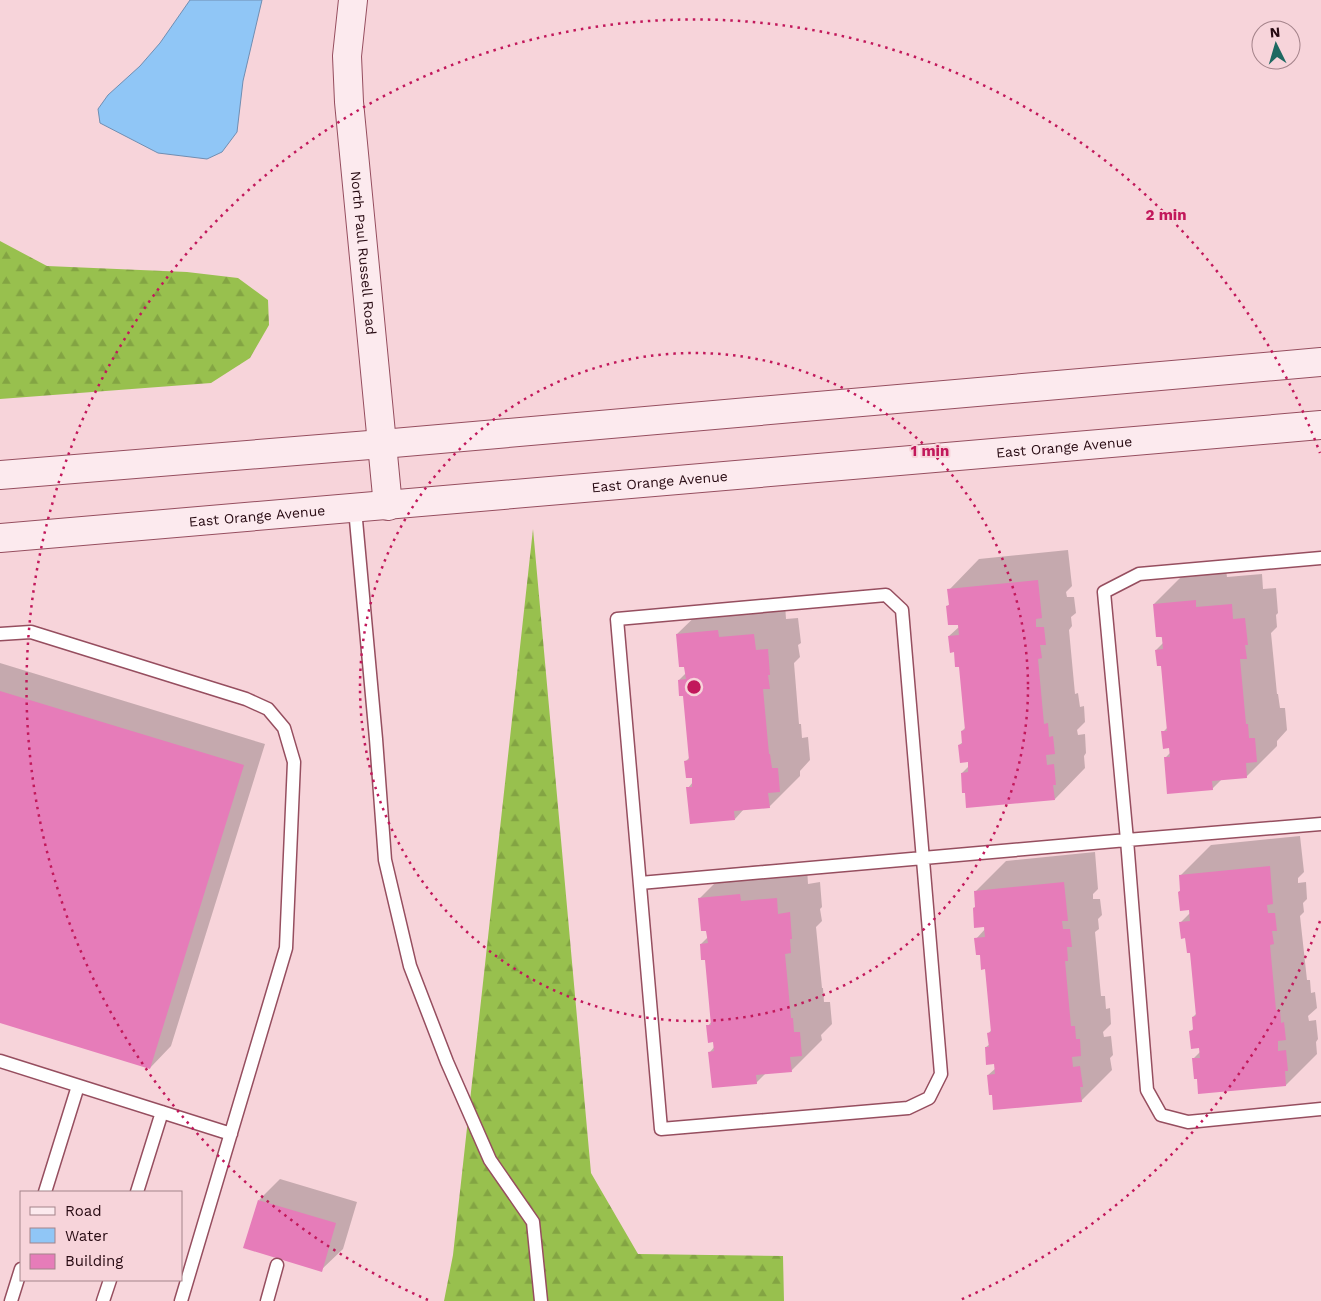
<svg xmlns="http://www.w3.org/2000/svg" width="1321" height="1301" font-family="'Work Sans',sans-serif">
<defs>
<pattern id="forest-firs" width="22" height="20" patternUnits="userSpaceOnUse" patternTransform="scale(1.25)"><rect width="22" height="20" fill="#98c04e"/><path d="M5 1l3.5 6h-7zM16 11l3.5 6h-7z" fill="#83a443"/></pattern>
</defs>
<rect width="100%" height="100%" fill="#f7d4da"/>
<path fill="url(#forest-firs)" d="M0,241L47,266L187,272L238,278L268,300L269,325L250,358L211,383L0,399Z
M533,529L591,1173L638,1254L783,1256L784,1301H444L453,1255Z"/>
<path fill="#90c6f6" stroke="#708eb2" d="M190,0H262L243,81L237,132L222,152L207,159L158,153L100,123L98,109L108,95L140,66L160,43Z"/>
<path fill="#0003" d="M1068,550L1072,586L1066,592L1067,597H1074L1076,613L1071,617L1072,626L1069,630L1075,694L1078,693L1080,707L1084,706L1085,722L1077,730L1078,735L1085,734L1086,753L1084,756L1085,768L1055,799L962,773L969,766V761L959,745L963,742L962,731L966,727L960,666L949,636L959,627L948,606L950,603L949,590L979,559Z
M1226,570L1227,577L1262,574L1263,589L1276,588L1278,613L1276,615L1277,627L1271,633L1277,694H1278L1280,708H1285L1287,730L1277,741V746L1246,777L1222,779L1212,789L1165,758L1171,752L1170,746L1163,732L1168,727L1162,664L1156,650L1163,643L1154,604L1185,573Z
M748,600L749,607L785,604L786,619L798,618L801,643L798,645L800,657L794,663L799,724H801L802,738L808,737L810,760L800,771V776L769,807L744,809L735,819L688,788L693,782V777L686,761L690,757L684,695L679,680L686,673L677,634L708,604Z
M0,663L265,744L171,1046L150,1068L0,1022Z
M1300,836L1304,872L1298,878V883L1306,882L1307,899L1303,903L1304,912L1300,916L1307,980H1310L1311,993L1315,992L1317,1008L1308,1016L1309,1021L1316,1020L1318,1039L1316,1042L1317,1054L1286,1085L1198,1078L1193,1059L1201,1051L1191,1031L1194,1028L1193,1017L1197,1013L1191,952L1181,922L1191,912L1179,892L1181,889L1180,876L1211,845Z
M1095,852L1098,889L1093,894V899H1100L1102,915L1098,919L1099,929L1095,932L1101,996H1105L1106,1009L1110,1008L1111,1024L1103,1032L1104,1037L1111,1036L1113,1055L1110,1058L1112,1070L1081,1101L993,1094L988,1075L996,1068L995,1063L986,1047L990,1044L989,1033L992,1029L986,968L976,939L986,928L976,906L975,892L1006,861Z
M770,864L771,871L807,868L808,884L820,882L822,907L820,909L822,921L816,927L822,988H823L824,1002H830L832,1024L821,1035L822,1040L791,1071L766,1073L756,1083L710,1052L715,1046V1041L708,1026L712,1021L706,958L701,944L708,937L699,899L730,868Z
M280,1179L357,1202L343,1249L321,1270L259,1200Z"/>
<path fill="#e67cb9" d="M1038,580L1042,618L1036,619V627H1044L1046,645H1040L1042,658L1038,659L1044,724L1048,723L1049,737L1053,736L1055,754L1046,755L1047,765L1054,764L1056,785H1053L1055,800L966,808L965,793H962L961,773L968,772V762L960,763L958,745L962,744L961,731L965,730L959,667H955L954,652L950,653L948,636L959,635L958,625H948L946,606L949,605L947,589Z
M1196,600V607L1232,604L1233,619L1245,618L1248,645H1245L1247,659H1240L1246,724H1248L1249,738H1255L1257,762L1246,763L1247,778L1212,781L1213,790L1167,794L1164,757H1170L1169,748L1163,749L1161,731H1167L1161,666H1157L1155,650L1163,649L1162,637H1156L1153,604Z
M718,630L719,637L754,634L756,650L768,649L770,675H768L770,689H763L769,754H770L772,768H778L780,792L768,793L770,808L734,811L735,820L690,824L686,787H692V778H686L684,761L689,760L683,696H679L678,680L686,679L684,667H679L676,634Z
M0,691L244,765L150,1069L0,1023Z
M1270,866L1273,904L1267,905L1268,913H1275L1277,931H1272L1274,944L1270,945L1276,1010H1280L1281,1023L1284,1022L1286,1040L1278,1041V1051L1286,1050L1288,1071H1285L1286,1086L1198,1094L1197,1079H1194L1192,1058H1200L1199,1048L1191,1049L1189,1031L1193,1030L1192,1017L1196,1016L1190,953H1187L1185,938L1181,939L1179,922L1190,921L1189,910L1180,911L1178,892L1180,891L1179,875Z
M1064,882L1068,921H1062L1063,929H1070L1072,947H1067L1068,961H1065L1071,1026H1075L1076,1039H1080L1081,1056L1072,1057L1073,1067L1080,1066L1083,1087H1080L1082,1102L993,1110L992,1095H989L987,1075L995,1074L994,1064L986,1065L985,1047H989L987,1033L991,1032L985,969L981,970L980,955H976L974,938L985,937L984,927L974,928L973,908L975,907L974,891Z
M740,894L741,901L777,898L778,914L790,912L792,939H790L791,953L785,954L791,1018H793L794,1032H800L802,1056L790,1057L792,1072L756,1075L757,1084L712,1088L708,1052L714,1051L713,1042L708,1043L706,1025H711L705,960H701L700,944L708,943L706,931H701L698,898Z
M258,1200L336,1223L322,1272L243,1248Z"/>
<g fill="none" stroke-linecap="round" stroke-linejoin="round">
<defs>
<path id="lane" d="M355,509L376,739L385,860L410,966L447,1062L490,1160L533,1222L541,1301
M1321,558L1139,574L1104,592L1127,840L1147,1090L1161,1115L1188,1122L1321,1109
M886,595L902,610L941,1074L929,1098L908,1108L661,1129L617,619Z
M0,634L31,632L246,699L268,709L284,728L294,762L286,948L181,1301
M640,883L1127,840L1321,824
M0,1061L231,1134
M45,1192L78,1086
M137,1192L162,1112
M11,1301L21,1269
M103,1301L110,1280
M267,1301L277,1265"/>
<g id="secondary">
<path id="s1" d="M353,0L347,56L349,102L388,506"/>
<path d="M0,475L382,444L1321,362"/>
<path id="s2" d="M0,538L1321,425"/>
</g>
</defs>
<use href="#lane" stroke="#964e5f" stroke-width="15"/>
<use href="#secondary" stroke="#964e5f" stroke-width="30"/>
<use href="#lane" stroke="#fff" stroke-width="12"/>
<use href="#secondary" stroke="#fceaee" stroke-width="28"/>
</g>
<g fill="none" stroke="#c2185b" stroke-width="2.5" stroke-dasharray="2.5 5">
<circle cx="694" cy="687" r="334"/>
<path d="M1320 921A668 668 0 0 1 960 1300M428 1300A668 668 0 1 1 1320 453"/>
</g>
<g text-anchor="middle" dominant-baseline="central" stroke-width="4" stroke-linejoin="round" paint-order="stroke">
<g font-size="14" fill="#270a12" stroke="#f7d4da">
<text stroke="none"><textPath href="#s1" startOffset="254">North Paul Russell Road</textPath></text>
<text stroke="none"><textPath href="#s2" startOffset="1068">East Orange Avenue</textPath></text>
<text stroke="none"><textPath href="#s2" startOffset="662">East Orange Avenue</textPath></text>
<text stroke="none"><textPath href="#s2" startOffset="258">East Orange Avenue</textPath></text>
</g>
</g>
<circle cx="694" cy="687" r="8" fill="#c2185b" stroke="#f7d4da" stroke-width="2.5"/>
<g font-size="15" text-anchor="middle" font-weight="bold" fill="#c2185b" stroke="#f7d4da" stroke-width="4" stroke-linejoin="round" paint-order="stroke">
<text x="1166" y="220">2 min</text>
<text x="930" y="456">1 min</text>
</g>
<rect x="20" y="1191" width="162" height="90" fill="#f7d4da" stroke="#a4838a"/>
<rect x="30" y="1207" width="25" height="8" fill="#fceaee" stroke="#a4838a"/>
<text x="65" y="1216" font-size="15" fill="#270a12">Road</text>
<rect x="30" y="1228" width="25" height="15" fill="#90c6f6" stroke="#a4838a"/>
<text x="65" y="1241" font-size="15" fill="#270a12">Water</text>
<rect x="30" y="1254" width="25" height="15" fill="#e67cb9" stroke="#a4838a"/>
<text x="65" y="1266" font-size="15" fill="#270a12">Building</text>
<g transform="translate(1276 45) rotate(355)"><circle r="24" fill="#f7d4da" stroke="#a4838a"/>
<path d="M0-4L9 19L0 12L-9 19Z" fill="#1e6861"/>
<text y="-8" font-size="14" font-weight="bold" text-anchor="middle" fill="#270a12">N</text>
</g>
</svg>
